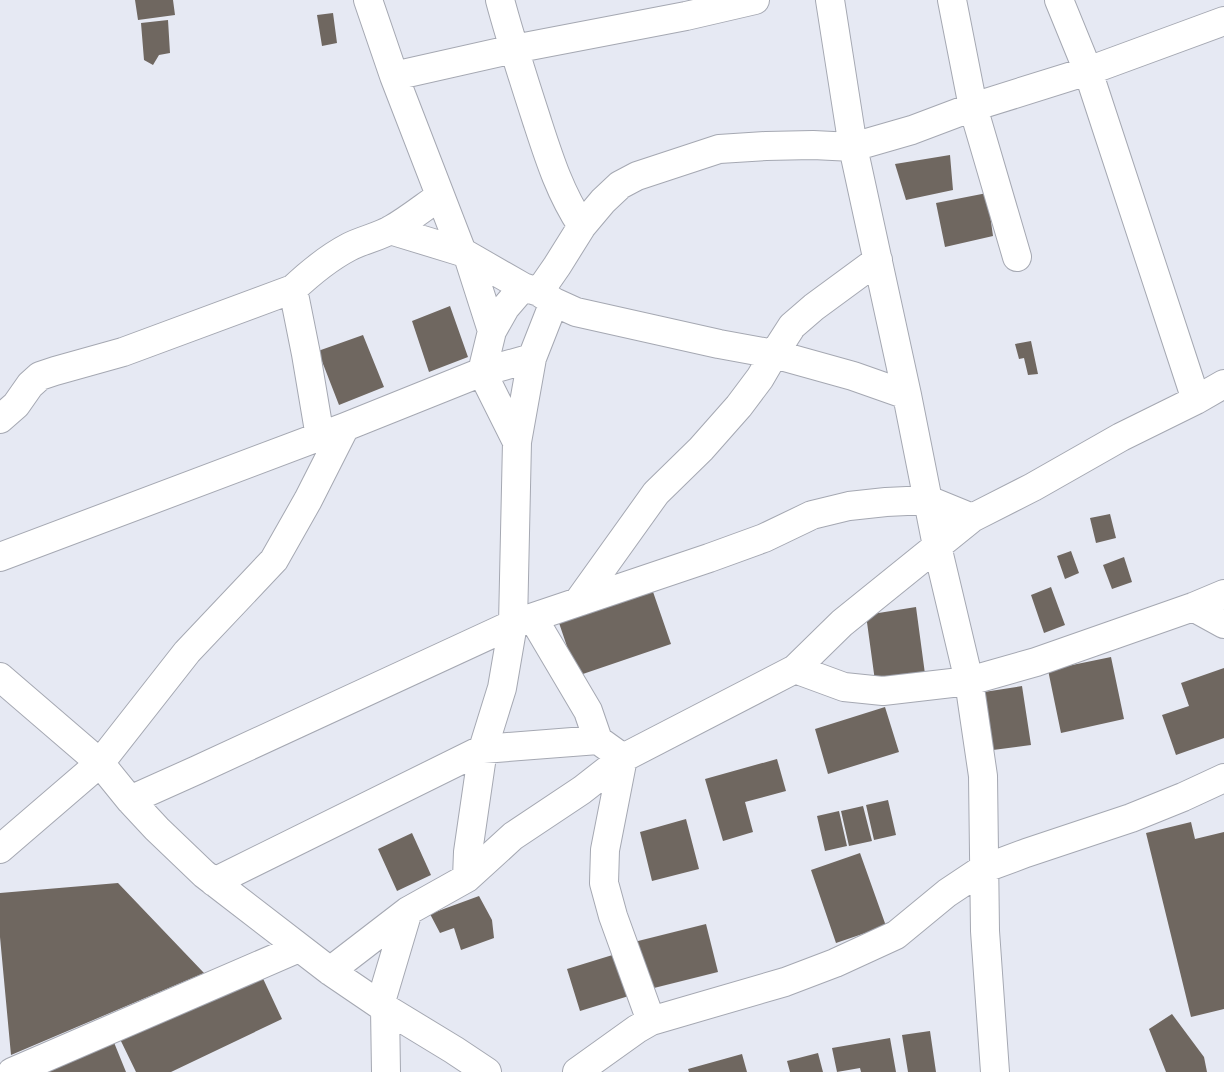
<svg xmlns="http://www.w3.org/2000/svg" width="1224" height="1072" font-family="'Asap Condensed',sans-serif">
<rect width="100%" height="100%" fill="#e6e9f3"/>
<path fill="#6f6760" d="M135,0H173L175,15L138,20Z
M333,13L337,43L322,46L317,15Z
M168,20L170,53L159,55L153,65L144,60L141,23Z
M950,155L953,190L906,200L895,164Z
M987,193L993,236L945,247L936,203Z
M450,306L468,357L429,372L412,321Z
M363,335L384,387L339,405L318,351Z
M1031,341L1038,374L1028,375L1024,358L1019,359L1015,344Z
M1110,514L1116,538L1096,543L1090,518Z
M1071,551L1079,573L1065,579L1057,556Z
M1124,557L1132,582L1112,589L1103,565Z
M651,586L671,644L577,676L557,617Z
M1051,587L1065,625L1044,633L1031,595Z
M916,607L925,674L875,681L866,615Z
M1111,657L1124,719L1061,733L1048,670Z
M1224,668V738L1176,755L1162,715L1189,706L1181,683Z
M1022,686L1031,745L993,750L984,692Z
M885,707L899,752L828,774L815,729Z
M777,759L786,791L745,802L753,832L723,841L705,779Z
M888,800L896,835L874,840L866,805Z
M863,806L872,841L849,846L841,811Z
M839,811L847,846L825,851L817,816Z
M686,819L699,869L652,881L640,832Z
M1191,822L1195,839L1224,832V1009L1191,1017L1146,833Z
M412,833L431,875L397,891L378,849Z
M860,853L886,926L836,943L811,870Z
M118,883L204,973L11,1055L0,937V893Z
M479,896L492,920L494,938L461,950L454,928L440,933L430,914Z
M706,924L718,972L646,990L634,942Z
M619,953L632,995L580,1011L567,969Z
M259,970L282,1019L171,1072H136L119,1037Z
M1172,1014L1204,1057L1207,1072H1166L1149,1029Z
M930,1031L936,1072H908L902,1035Z
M890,1038L896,1072H861L860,1068L837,1072L832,1048Z
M113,1040L126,1072H34Z
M818,1053L823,1072H790L787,1061Z
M742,1054L747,1072H689L688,1069Z"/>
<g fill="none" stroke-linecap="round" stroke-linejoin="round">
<defs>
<path id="minor" d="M368,0L394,76L462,252
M500,0C511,41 524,81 537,121C549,158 560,193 582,226
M830,0L853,147L907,395L937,546L969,681L983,776L985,931L995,1072
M952,0L973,107L1017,257
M1059,0L1088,71L1196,400
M394,76L514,49L686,16L755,0
M390,230L462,252L523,287L539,292L554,302L576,312L719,344L774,354L853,376L907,395
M468,256L492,331
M293,289L306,354L320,437
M539,292L557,266L582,226L603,201L620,185L637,176L719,149L766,146L813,145L853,147L912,130L973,107L1088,71L1224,21
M0,419L16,405L30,385L40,376L55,371L123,352L293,289C310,273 328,258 349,247C362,240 379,237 392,229C408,220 424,207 440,196
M517,442L482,372L492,331L505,308L523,287
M0,557L345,427L482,372L532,358
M578,602L656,493L701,449L739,406L760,378L774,354L792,326L814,307L878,260
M1193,607L1224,624
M533,618L588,711L598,740L623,758L605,850L604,883L613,916L651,1021
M795,669L844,687L883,691L969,681L1036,662L1193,607L1224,594
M0,677L100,763L130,800L157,829L204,874L330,971L380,1005L454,1050L487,1072
M130,800L197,770L513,624L709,558L764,538L812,515L849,506L886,502L928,500L972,518
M0,849L100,763L187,652L274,560L308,500L345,427
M467,878L468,852L483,749L502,688L513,624L517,442L532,358L554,302
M214,882L483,749L598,740
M330,971L408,911L467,878L513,836L582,790L623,758L795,669L842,623L972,518L1033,487L1121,437L1196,400L1224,384
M380,1005L408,911
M385,1008L386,1072
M12,1072L299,948
M577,1072L637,1029L651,1021L785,982L835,963L896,935L947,893L983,869L1026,853L1131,818L1183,797L1224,778"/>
</defs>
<use href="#minor" stroke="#a5a8b2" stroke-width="30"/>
<use href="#minor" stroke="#fff" stroke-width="28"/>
</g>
</svg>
